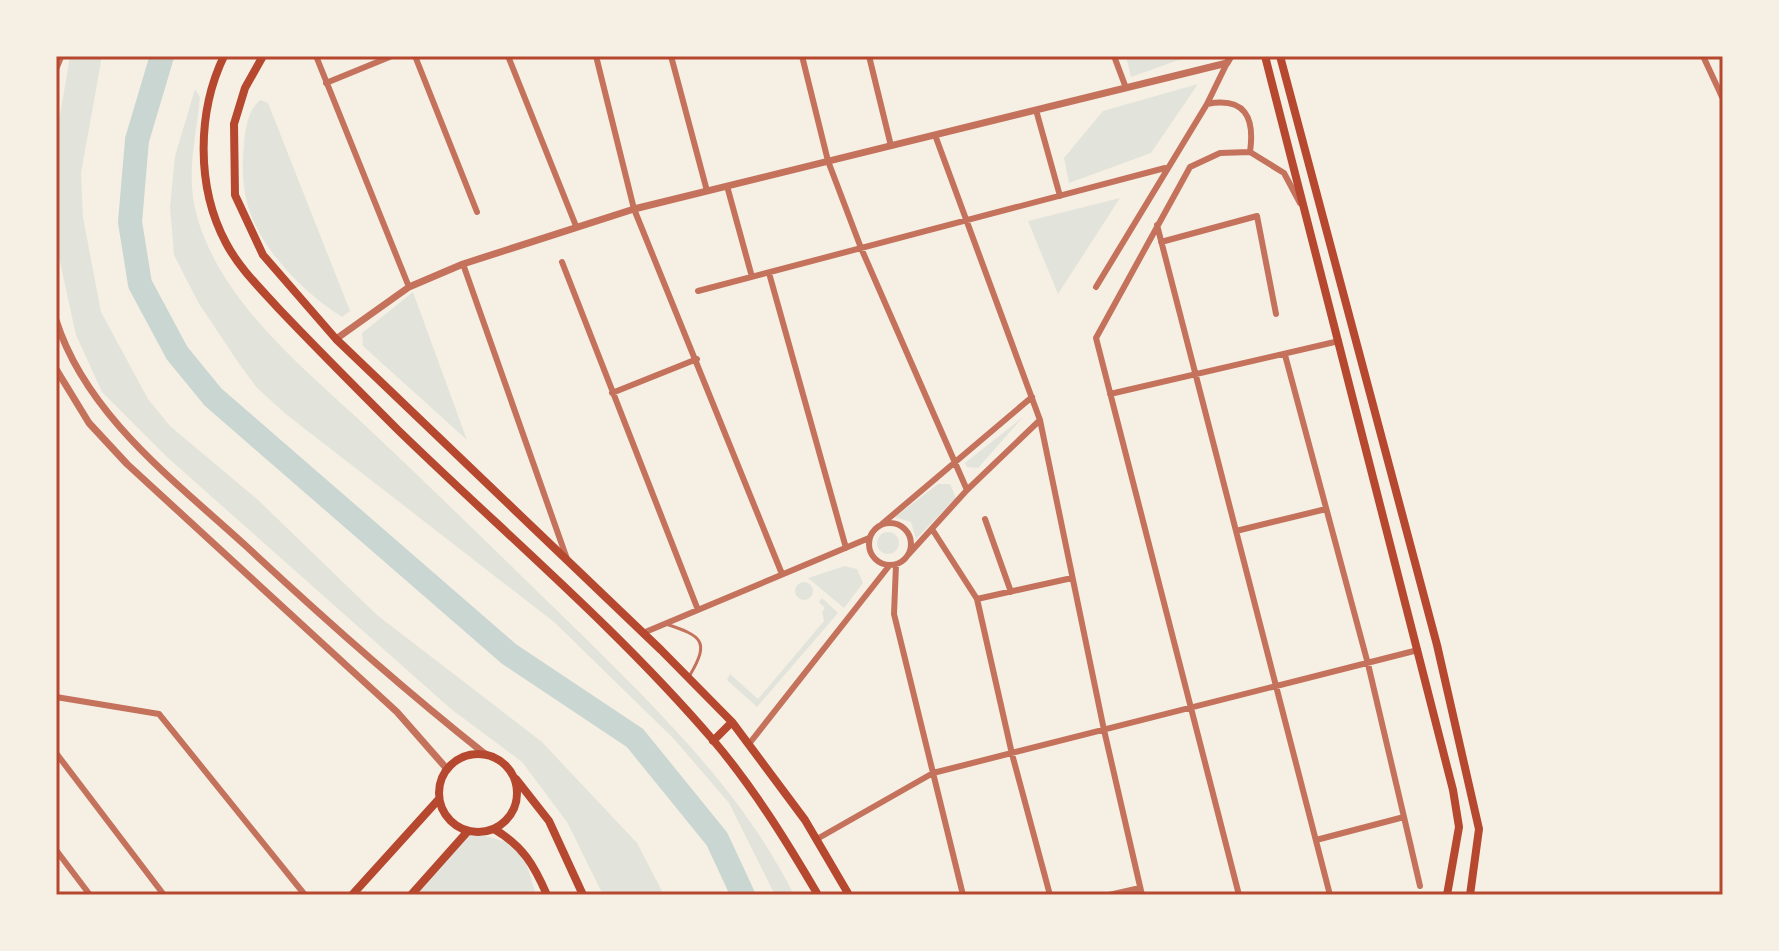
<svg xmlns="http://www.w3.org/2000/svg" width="1779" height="951" font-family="'Open Sans',sans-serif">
<rect width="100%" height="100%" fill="#f6efe4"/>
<path fill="#e2e4dc" d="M70,56H102L81,173L83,217L101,312L148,399L170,426L257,499L377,615L542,742L637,843L664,895H603L567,822L522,762L451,709L168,458L102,392L76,335L56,244V138Z
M1126,56H1190L1131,77Z
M1198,84L1151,153L1069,183L1064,158L1103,111Z
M195,89L200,97C196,143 184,176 199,223C227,309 308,371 371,431C440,496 508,563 576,629C657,709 743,792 794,895H775L729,803L674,739L554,622L287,415L257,388L240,365L198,302L174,255L170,207L175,156Z
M260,100L268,103L350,311L342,317C305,294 260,249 248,206C242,186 242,165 244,144C245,129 248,110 260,100Z
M1120,198L1058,294L1028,221Z
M413,292L467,440L363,346L362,333Z
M1023,417L978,468L967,467L965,463Z
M938,484H950L956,498L916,539L911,522L895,517Z
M877 543a11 11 0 1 1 22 0a11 11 0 1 1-22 0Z
M845,566L857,569L863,583L844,608L808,578Z
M795 591a9 9 0 1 1 18 0a9 9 0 1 1-18 0Z
M822,598L838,613L757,707L727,680L730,674L758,699L824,621L822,612L825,608L819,602Z
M468,831L521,846L536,895H411Z"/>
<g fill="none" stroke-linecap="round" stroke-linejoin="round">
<path stroke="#c9d6d2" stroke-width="24" d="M162,56L137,140L130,222L140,284L177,353L213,397L509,654L635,738L717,839L743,895"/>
<path stroke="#c5725c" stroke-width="3" d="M666,624C702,636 710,641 690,675"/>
<path stroke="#c5725c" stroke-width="6" d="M316,56L409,287
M415,56L477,212
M508,56L576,226
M596,56L634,209L782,574
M671,56L707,191
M802,56L828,161L861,248L967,490
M869,56L891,146
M1114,56L1126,88
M1703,56L1723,99
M326,83L392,56
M1207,104C1245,97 1255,117 1250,152
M1036,110L1060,196
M935,135L1040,420L1104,730L1142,895
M727,186L752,277
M1157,225L1330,895
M1161,242L1257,216L1276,314
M562,262L698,610
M463,264L567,559
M769,273L846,548
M1096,287L1207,104L1227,63
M698,291L1165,168
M1285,355L1368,664L1404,817L1316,840
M612,393L697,359
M1110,394L1339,341
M985,519L1011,592
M869 544a21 21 0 1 1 42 0a21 21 0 1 1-42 0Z
M882,524L1032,397
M932,529L977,599L1012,754L1050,895
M1236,531L1326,509
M908,555L967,490L1040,420
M896,565L894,614L963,895
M977,599L1072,578
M643,633L869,538
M56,697L159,714L305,895
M749,744L889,566
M56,753L164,895
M1404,817L1420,886
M817,839L933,773L1418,650
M56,850L90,895
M1109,895L1140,888
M1239,895L1096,338L1190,167L1220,153L1250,152L1284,173L1300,203"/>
<path stroke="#c5725c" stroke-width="7" d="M56,68L61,56
M56,320C86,415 175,481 246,546C323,618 402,688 485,754
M336,339L409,287L463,264L634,209L1227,63L1231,56
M56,369L89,423L127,464L397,712L447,769"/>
<path stroke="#b5482f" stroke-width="8" d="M224,56C197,112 196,187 226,243C239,268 261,289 279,309C318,350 358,390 398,430C503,532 617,628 713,740C753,787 787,842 818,895
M263,56L245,88L234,124L235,195L263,255L336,339L661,650L732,722L805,820L849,895
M1265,56L1453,790L1459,827L1447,895
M1280,56L1437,645L1479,829L1470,895
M713,741L732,722
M439 793a39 39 0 1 1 78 0a39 39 0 1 1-78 0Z
M516,779L549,821L583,895
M494,829C523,846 534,865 547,895
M352,895L439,799
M411,895L468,831"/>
</g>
<rect width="1779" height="951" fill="none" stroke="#f6efe4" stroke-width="116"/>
<rect x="58" y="58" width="1663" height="835" fill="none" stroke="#b5482f" stroke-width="3"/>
</svg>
